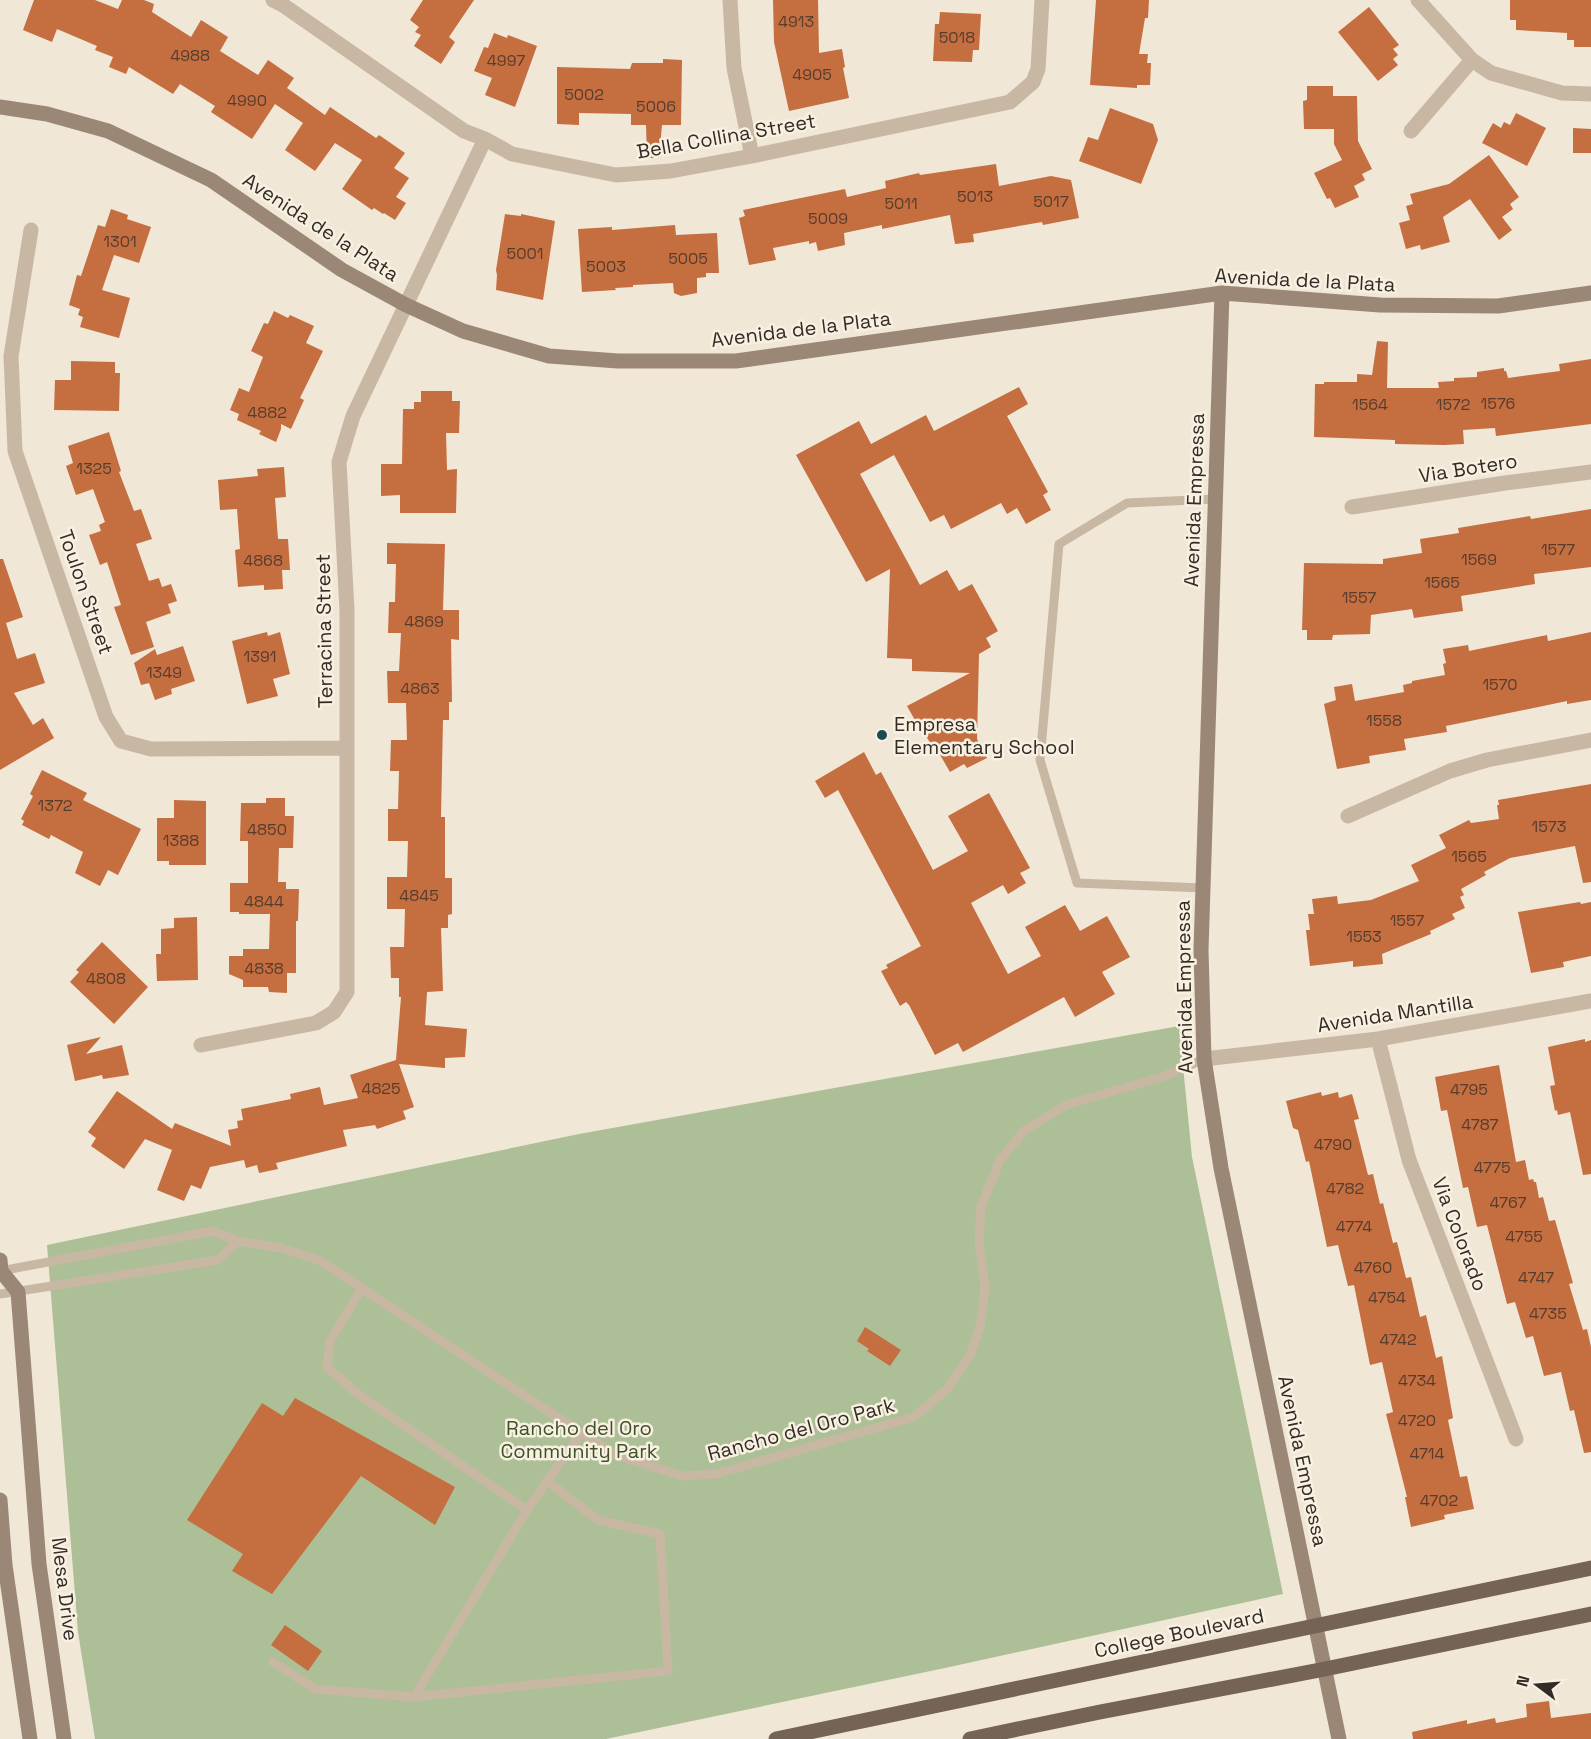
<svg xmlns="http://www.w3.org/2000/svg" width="1591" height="1739" font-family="'Space Grotesk',sans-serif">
<rect width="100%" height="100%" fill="#f0e7d7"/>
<path fill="#adbf97" d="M1179,1026L1192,1157L1283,1594L945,1668L606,1739H95L78,1632L47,1245L579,1134Z"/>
<path fill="#c56e40" d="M34,0H95L118,9L122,0H144L154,4L152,12L191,37L201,20L228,37L220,51L258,75L268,60L294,78L287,88L325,115L330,107L376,138L379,135L405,153L394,168L409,178L396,197L406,203L395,220L384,213L383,214L374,208L372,210L342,189L362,160L335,143L315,171L285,150L303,123L275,104L252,139L211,112L215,106L180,84L173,94L129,67L126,74L109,67L113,57L95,50L97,46L57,29L52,42L23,30Z
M423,0H474L449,37L455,42L441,64L414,46L421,35L415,32L419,27L410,20Z
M773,0H818L819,53L842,49L845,67L843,68L849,98L789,111L774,42Z
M1096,0H1149L1148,18H1145L1139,54H1148L1147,63H1151L1150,85H1137V88L1090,85Z
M1510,0H1591V47H1574V40H1567V33L1516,30V20H1510Z
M1369,7L1399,45L1393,49L1398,55L1393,59L1398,65L1378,81L1338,32Z
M940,12L981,14L979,50H973L972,62L933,61L935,24H939Z
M494,33L507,38L508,35L537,46L515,107L485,95L492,78L474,71L484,47L488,48Z
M663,59L682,60L681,125H662L659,158H647L646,125H631V114L579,113V125L557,124V67L630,69L632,63H663Z
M1307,86H1333V96H1357L1358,141L1372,169L1362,174L1365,180L1354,186L1359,197L1335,208L1330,198L1327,199L1314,173L1342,160L1334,144V129H1304L1303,101L1307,100Z
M1110,108L1153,124L1158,140L1141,184L1079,161L1088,137L1098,140Z
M1516,113L1546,128L1527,166L1482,143L1493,123L1501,128L1504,122L1510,125Z
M1573,128L1591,129V153H1573Z
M1489,155L1519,197L1510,204L1513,209L1502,217L1512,230L1499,240L1470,199L1443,217L1450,242L1421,250L1420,245L1406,249L1399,223L1410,220L1406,206L1413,204L1410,194L1449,184Z
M996,164L999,186L1051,176L1071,180L1079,218L1043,225L1042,222L973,234L974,242L955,244L950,215L882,229V225L844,233L845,245L818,251L816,242L809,244V241L773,248L776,260L749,265L739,218L745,216L743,210L845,189L847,197L886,188L885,181L919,173L920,175Z
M111,209L128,215L127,219L151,227L139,263L114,255L102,290L130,298L119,338L80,327L83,317L78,315L80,309L69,305L77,275L81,276L98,225L105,227Z
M505,214L521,216V214L555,221L543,300L496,290L497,275L496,270Z
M675,225L676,235L717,233L719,273H706V277L697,278V293L681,296L674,293L673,283L633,285V287L615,288L616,290L582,292L578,229L612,227V230Z
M274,311L288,318L290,315L314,326L306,343L323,351L300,398L304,400L291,429L281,424V429L276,442L259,434L261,431L237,420L239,414L230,410L239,388L249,392L263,357L251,351L264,323L268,324Z
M1377,341L1388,342L1387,388H1439L1438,382L1454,381V378L1477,377V372L1504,368V371H1506L1508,378L1560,371L1559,364L1591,359V424L1496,436L1495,428L1463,430L1464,444L1444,445L1395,444V440L1314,437L1315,384H1324V382H1357V374L1372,375Z
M71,361L115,362V373H120L119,411L54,410L55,380H71Z
M1019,387L1028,404L1007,416L1048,492L1043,495L1051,510L1026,524L1017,508L1007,514L1001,503L951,529L944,515L930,522L894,455L860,474L920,585L947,570L959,591L972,584L998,631L986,638L991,647L979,654L977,739L987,758L967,768L964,764L950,772L939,753L936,754L918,721L916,722L907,706L970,673L912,671V659L887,658L890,569L866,582L796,455L859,421L871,444L926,415L934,431Z
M421,391H452V401H460L459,433H446L447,470L457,469L456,513H400V495L381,496V464H402L403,409H414V402H421Z
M109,432L121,471L119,472L134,511L141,509L152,539L136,544L149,581L159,578L162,587L171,584L177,601L168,604L171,613L146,622L154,647L131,655L114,607L121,605L107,562L100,565L89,535L101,531L99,525L105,522L93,489L76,495L66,466L73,463L68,446Z
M284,467L286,497L275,498L278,539H288L290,570H282L283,589L264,590V585L238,587L235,550L240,549L237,509L220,510L218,480L258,476L257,469Z
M1591,509V567L1534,574L1535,584L1461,596L1463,611L1414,618L1412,609L1371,615L1370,634L1333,635L1332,640H1307V630H1302L1304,563L1383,564V559L1422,553L1420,539L1459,533L1458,528L1530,516L1531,519Z
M387,543L445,544L443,610H459V640L451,639L452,702H449V720H443L441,817H445V878H452V914L448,915V928H441L443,991L427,992L425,1025L467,1029L465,1057L445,1058V1068L399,1064L414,1107L403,1111L406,1119L377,1129L375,1125L343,1130L347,1146L276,1163L278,1169L259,1173L257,1165L246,1168L244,1160L210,1167L201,1189L191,1185L184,1201L157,1190L172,1150L145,1139L124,1169L91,1146L96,1138L88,1132L117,1091L172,1129L175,1123L231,1146L228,1130L238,1128L237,1121L243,1120L241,1109L291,1099L290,1094L320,1087L324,1105L358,1098L350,1075L396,1060L401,997H399V978H391L390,947H404L405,909H387V877H407L408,841H388V809H398L399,771H390L391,740H407L406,703H388L387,671H399L401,633H388L389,602H395L396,564H387Z
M0,559H3L23,617L6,623L17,659L35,653L45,683L14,693L33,725L43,718L54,738L0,770Z
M267,632L268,636L280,632L290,674L273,679L278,696L247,704L232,641Z
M1591,632V700L1567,704V701L1446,726L1447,732L1404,739L1406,750L1369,756L1370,763L1337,769L1324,704L1336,700L1334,687L1352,684L1355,701L1404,692L1403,685L1412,683V681L1445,675L1443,664L1446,663L1443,649L1468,645L1469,651L1547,635L1548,641Z
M183,646L195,681L171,689L172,694L155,700L149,683L141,685L134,663L155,649L157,655Z
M864,752L876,775L881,772L933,870L968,851L948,816L989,793L1030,868L1020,873L1026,883L1008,894L1003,885L971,903L1008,974L1041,956L1025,927L1065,905L1080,931L1107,916L1130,957L1102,972L1115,994L1075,1017L1064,997L963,1052L958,1043L935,1055L909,1005L906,1002L900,1006L881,971L888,968L886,965L921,946L838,790L825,798L815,781Z
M42,770L87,793L83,800L141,829L118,875L108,870L100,886L75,873L83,852L51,835L49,839L22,825L24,821L21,819L33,796L30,794Z
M1591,784V882L1583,883L1575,846L1510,858L1484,872L1486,875L1461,889L1464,895L1460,897L1465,908L1452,914L1455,919L1430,931L1431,934L1382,954L1383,964L1353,967V961L1310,966L1306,930H1310L1308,914H1314L1312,899L1337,896L1338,904L1371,900L1419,881L1411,865L1446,848L1439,835L1469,820L1471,823L1499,819L1497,805H1499L1498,800Z
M266,798H285V816H294L293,848H279L278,882H286V889H299L298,921H296V973H287V993L269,992L268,987H243V980L229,974V956H243V949H269L270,914H239V912H230V883H248V841H240L241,803H266Z
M174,800L206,801V865H169V861H157V818H174Z
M1580,902L1581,904L1591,902V956L1563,962L1564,967L1531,973L1518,912Z
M197,917L198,980L157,981L156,954H161V929L174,928V918Z
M102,942L148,987L114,1024L70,982L79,972L76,970Z
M101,1037L86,1054L122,1045L129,1075L103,1079L102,1075L75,1081L67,1045Z
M1585,1039V1042L1591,1040V1174L1583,1175L1570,1112L1558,1115L1557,1110L1555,1111L1550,1086L1555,1085L1548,1047Z
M1499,1065L1516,1162L1525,1160L1529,1180L1533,1179L1534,1182H1536L1539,1198L1543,1197L1549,1221L1555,1220L1573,1283L1569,1284L1583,1330L1587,1329L1591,1347V1452L1584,1453L1574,1410L1570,1411L1561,1372L1544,1376L1533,1336L1526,1338L1515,1302L1507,1304L1487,1225L1477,1227L1468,1187L1463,1188L1447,1110L1441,1111L1435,1077Z
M1321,1092L1322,1096L1338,1092L1339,1098L1352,1094L1359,1119L1354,1120L1368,1175L1373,1174L1380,1204L1383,1203L1393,1243L1397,1242L1406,1278L1411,1277L1420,1317L1426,1315L1436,1358L1442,1356L1453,1418L1448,1420L1460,1477L1467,1476L1474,1509L1444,1515L1445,1519L1411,1527L1405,1497H1407L1386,1414L1393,1412L1382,1362L1370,1365L1354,1285L1348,1286L1338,1245L1327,1247L1309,1161L1306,1162L1298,1130L1293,1128L1286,1101Z
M865,1327L901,1350L890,1366L867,1351L869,1349L857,1341Z
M295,1398L455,1487L435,1525L361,1476L272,1594L232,1571L243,1554L187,1520L262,1403L283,1416Z
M285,1625L322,1651L308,1671L271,1645Z
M1549,1701L1551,1718L1591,1713V1739H1413L1412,1732L1467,1720V1724L1495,1718L1496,1723L1527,1717L1526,1704Z"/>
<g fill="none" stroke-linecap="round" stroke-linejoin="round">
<path stroke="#c8b8a3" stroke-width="9" d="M1203,888L1077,883L1040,760L1059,544L1127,503L1215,499
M0,1271L213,1231L238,1241L280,1248L319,1260L613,1454L681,1476L716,1474L914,1417L946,1390L970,1356L980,1328L985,1287L979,1244L981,1207L1000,1160L1024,1131L1066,1105L1165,1076L1204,1059
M362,1288L330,1341L327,1367L358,1394L527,1510
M0,1294L218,1260L238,1241
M547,1481L598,1520L660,1534L668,1671L414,1697L527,1510L581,1433
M273,1662L315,1689L414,1697"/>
<path stroke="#c8b8a3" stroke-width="15" d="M273,0L283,5L464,131L485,139L512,154L616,175L671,171L752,156L1010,102L1033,82L1038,69L1042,0
M730,0L734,68L752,156
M1418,0L1472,60L1491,73L1562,93L1591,94
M1411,131L1472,60
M31,230L11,356L15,451L106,717L121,741L151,749L345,748
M1352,507L1505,483L1591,472
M1348,816L1450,771L1487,760L1591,740
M1378,1039L1409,1160L1516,1439
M201,1045L316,1023L334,1012L347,992V610L339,462L353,416L485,139
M1204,1059L1378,1039L1591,1001"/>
<path stroke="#9b8775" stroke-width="15" d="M0,107L47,114L108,131L211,180L342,270L406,305L463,331L549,356L618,361H736L1222,293L1380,305L1498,306L1591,293
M1222,293L1201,950L1204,1059L1221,1168L1339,1739
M0,1260L1,1271L18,1292L39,1564L64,1739
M0,1500L5,1565L30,1739"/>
<path stroke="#756356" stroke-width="15" d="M776,1739L1591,1568
M970,1739L1100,1712L1325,1669L1591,1614"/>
</g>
<circle fill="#1b4a53" stroke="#f8f1e2" stroke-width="2" cx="882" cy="735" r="6"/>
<g text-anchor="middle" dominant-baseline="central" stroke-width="5" stroke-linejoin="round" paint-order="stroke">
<g font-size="16" fill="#583c2c">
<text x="796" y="21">4913</text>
<text x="957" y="37">5018</text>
<text x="190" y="55">4988</text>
<text x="506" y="60">4997</text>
<text x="812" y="74">4905</text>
<text x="584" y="94">5002</text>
<text x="247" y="100">4990</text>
<text x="656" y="106">5006</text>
<text x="975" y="196">5013</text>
<text x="1051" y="201">5017</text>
<text x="901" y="203">5011</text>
<text x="828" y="218">5009</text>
<text x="120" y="241">1301</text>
<text x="525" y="253">5001</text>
<text x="688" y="258">5005</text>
<text x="606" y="266">5003</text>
<text x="1498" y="403">1576</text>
<text x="1370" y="404">1564</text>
<text x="1453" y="404">1572</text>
<text x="267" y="412">4882</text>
<text x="94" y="468">1325</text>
<text x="1558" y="549">1577</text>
<text x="1479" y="559">1569</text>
<text x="263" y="560">4868</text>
<text x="1442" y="582">1565</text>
<text x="1359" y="597">1557</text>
<text x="424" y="621">4869</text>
<text x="260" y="656">1391</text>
<text x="164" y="672">1349</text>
<text x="1500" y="684">1570</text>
<text x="420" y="688">4863</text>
<text x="1384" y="720">1558</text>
<text x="55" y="805">1372</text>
<text x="1549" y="826">1573</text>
<text x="267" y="829">4850</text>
<text x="181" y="840">1388</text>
<text x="1469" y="856">1565</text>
<text x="419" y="895">4845</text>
<text x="264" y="901">4844</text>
<text x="1407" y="920">1557</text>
<text x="1364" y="936">1553</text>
<text x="264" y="968">4838</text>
<text x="106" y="978">4808</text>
<text x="381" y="1088">4825</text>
<text x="1469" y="1089">4795</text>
<text x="1480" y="1124">4787</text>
<text x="1333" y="1144">4790</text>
<text x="1492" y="1167">4775</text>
<text x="1345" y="1188">4782</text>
<text x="1508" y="1202">4767</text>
<text x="1354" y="1226">4774</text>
<text x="1524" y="1236">4755</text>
<text x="1373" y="1267">4760</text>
<text x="1536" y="1277">4747</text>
<text x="1387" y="1297">4754</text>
<text x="1548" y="1313">4735</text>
<text x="1398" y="1339">4742</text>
<text x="1417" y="1380">4734</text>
<text x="1417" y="1420">4720</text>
<text x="1427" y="1453">4714</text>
<text x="1439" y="1500">4702</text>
</g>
<g font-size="20" fill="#332b25" stroke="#f8f1e2">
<text transform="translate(726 136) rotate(-10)">Bella Collina Street</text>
<text transform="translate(321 227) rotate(33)">Avenida de la Plata</text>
<text transform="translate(1305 280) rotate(3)">Avenida de la Plata</text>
<text transform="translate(801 329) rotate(-7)">Avenida de la Plata</text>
<text transform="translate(1468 468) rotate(-9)">Via Botero</text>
<text transform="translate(1194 500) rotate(-88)">Avenida Empressa</text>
<text transform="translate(86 592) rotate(71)">Toulon Street</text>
<text transform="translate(324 631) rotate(-91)">Terracina Street</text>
<text transform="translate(1184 987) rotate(-91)">Avenida Empressa</text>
<text transform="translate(1395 1013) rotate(-9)">Avenida Mantilla</text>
<text transform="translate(1460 1234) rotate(69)">Via Colorado</text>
<text transform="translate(801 1429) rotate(-15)">Rancho del Oro Park</text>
<text transform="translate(1303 1461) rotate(78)">Avenida Empressa</text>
<text transform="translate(65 1589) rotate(83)">Mesa Drive</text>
<text transform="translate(1179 1633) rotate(-12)">College Boulevard</text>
</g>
<g font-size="20" fill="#332b25" stroke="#f8f1e2" text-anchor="start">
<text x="894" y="724">Empresa<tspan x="894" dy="23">Elementary School</tspan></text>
</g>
<g font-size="20" fill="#3e5129" stroke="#f8f1e2">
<text x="579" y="1428">Rancho del Oro<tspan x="579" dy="23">Community Park</tspan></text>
</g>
</g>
<g transform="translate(1537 1685) rotate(286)" stroke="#f8f1e2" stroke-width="4.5" paint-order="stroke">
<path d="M0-4.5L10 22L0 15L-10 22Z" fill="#332b25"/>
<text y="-9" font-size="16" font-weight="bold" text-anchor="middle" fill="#332b25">N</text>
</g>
</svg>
